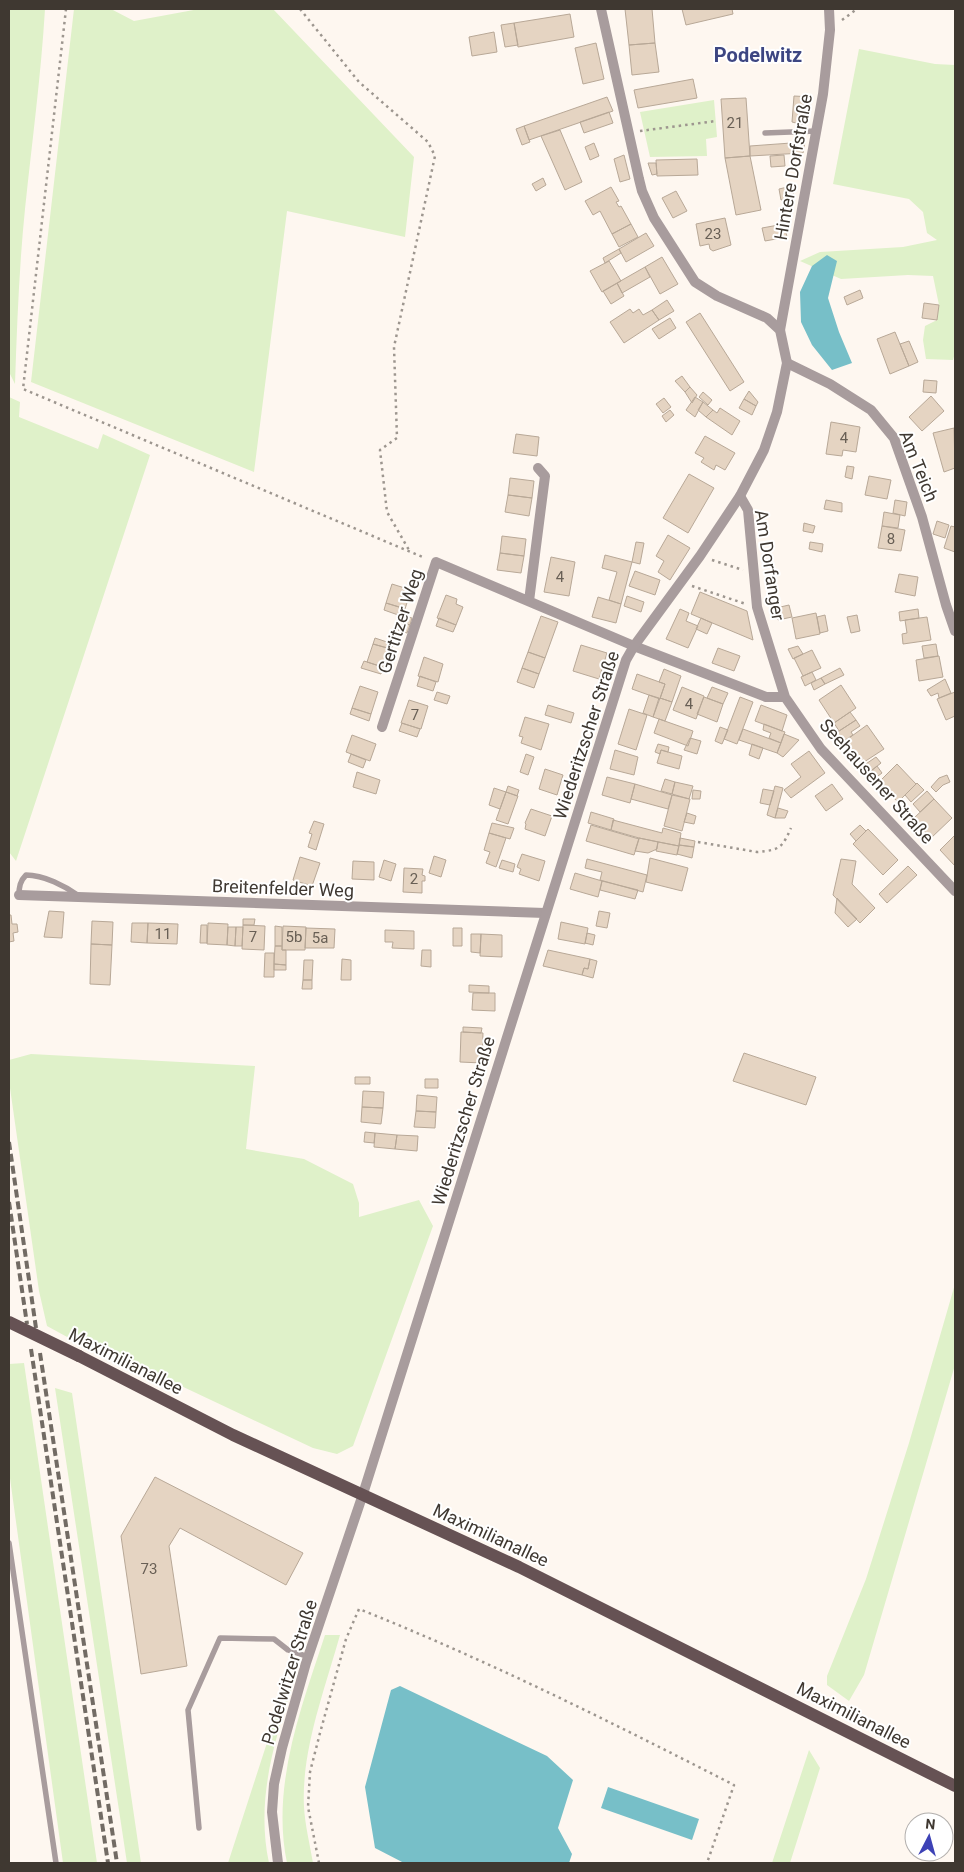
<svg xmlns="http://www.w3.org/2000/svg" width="964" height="1872" font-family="Roboto,sans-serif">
<rect width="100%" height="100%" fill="#fef7f0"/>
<path fill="#dff1c9" d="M9,9H45C41,76 32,142 25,209C19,268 17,326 15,384L9,372Z
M74,9H111L134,21L199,9H273L414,157L405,237L287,211L254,472L31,382Z
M859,49L935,64L955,65V353L953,360L926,359L923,340L925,326L937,320L939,305L933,276L908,275L841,279L800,261L820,252L903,247L937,240L927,233L923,212L909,199L833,184Z
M714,100L717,137L706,139L707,156L650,157L640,112Z
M9,397L20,402L19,417L98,449L103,434L150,455L16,861L9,852Z
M31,1054L255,1066L246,1149L304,1159L353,1184L359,1203V1217L419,1200L433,1226L353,1446L337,1454L313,1448L71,1334L69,1338L47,1326L39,1291L9,1081V1060Z
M955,1284V1365L864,1675L849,1701L827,1685V1676L866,1579L909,1443Z
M24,1363L97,1863H63L9,1471V1364Z
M55,1388L72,1393L141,1863H127Z
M325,1635H340C325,1689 301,1751 304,1807C305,1825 310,1845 313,1863H287C271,1786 301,1708 325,1635Z
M288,1678L292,1687C273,1745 256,1802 269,1863H228Z
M809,1750L820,1768L790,1863H772Z"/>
<path fill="#77bfc8" d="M827,255L837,261L828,298L839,332L852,363L832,370L812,345L801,322L800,292L812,266Z
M400,1686L547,1756L573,1780L558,1828L572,1854L569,1863H404L375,1848L365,1787L391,1690Z
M608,1787L699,1819L692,1840L601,1808Z"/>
<path fill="#e5d4c2" stroke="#b8a897" d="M625,9H652L655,43L629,45Z
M682,9H732L733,14L686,25Z
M570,14L574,37L518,47L514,23Z
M514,23L518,45L505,47L501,25Z
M494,32L497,52L472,56L469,37Z
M596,43L604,79L583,84L575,48Z
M655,43L659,72L632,75L629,45Z
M693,79L697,98L638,108L634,90Z
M794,96L812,97L804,125L792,122Z
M607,97L613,111L529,140L524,126Z
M746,98L750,156L725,158L721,99Z
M609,112L613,123L584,133L580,122Z
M524,126L530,142L522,145L516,129Z
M560,130L582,182L565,190L541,136Z
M805,142L803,153L750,156V146Z
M594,143L599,156L590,160L585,147Z
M624,155L630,179L620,182L614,159Z
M784,155L785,166L771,167L770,156Z
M750,156L761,210L736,215L725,158Z
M697,159L698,175L657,176L656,160Z
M648,163H656L657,174L652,175Z
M543,178L546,185L536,191L532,184Z
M792,186L794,197L781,200L779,189Z
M611,187L619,201L616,202L619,207L621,206L631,224L612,234L600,211L593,215L585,201Z
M676,191L687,211L673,218L662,198Z
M725,218L731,245L713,251L710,249L709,244L700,246L696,224Z
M631,224L638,237L619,247L612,234Z
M784,224L787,237L765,241L762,228Z
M646,233L654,246L626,262L619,249Z
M619,249L621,253L605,263L603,258Z
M662,257L678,284L660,294L645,267Z
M609,261L621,281L602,292L590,271Z
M645,267L650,277L622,293L617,283Z
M617,283L624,296L611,304L603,291Z
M860,290L863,298L847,305L844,297Z
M667,300L674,311L659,320L652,310Z
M924,303L939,305L937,320L922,318Z
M630,309L633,313L639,309L643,315L652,310L659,320L624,343L610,322Z
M700,313L744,382L730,391L686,322Z
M670,318L676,328L659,339L652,329Z
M895,332L909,366L890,374L877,339Z
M909,341L918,362L909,366L900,344Z
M682,376L690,387L685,392L675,381Z
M924,380L937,381L936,393L923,392Z
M690,387L697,395L692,403L685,392Z
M749,391L758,402L756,406L744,399Z
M703,392L712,400L708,405L699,397Z
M931,396L944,411L922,431L909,417Z
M695,397L703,402L695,417L686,410Z
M664,398L671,407L663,413L656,404Z
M744,399L756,406L752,415L739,408Z
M703,402L713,410L706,417L698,410Z
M720,408L740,421L732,435L706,417L713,410L717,413Z
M670,410L674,415L666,422L662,416Z
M831,422L860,427L856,452L843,450L842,456L826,454Z
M954,428L955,468L944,472L933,433Z
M516,434L539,437L537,456L513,453Z
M705,436L735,453L725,470L716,465L714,470L701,462L704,458L695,453Z
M847,466L854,467L852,479L845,477Z
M689,474L714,488L688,533L663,518Z
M869,476L891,480L887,499L865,495Z
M510,478L534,481L532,498L508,495Z
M508,495L532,498L529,516L505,512Z
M826,500L842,503V512L824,509Z
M895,500L907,502L905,516L893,513Z
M884,512L900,515L898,528L882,526Z
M937,521L949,525L945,538L933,534Z
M804,523L815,526L813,533L803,531Z
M882,526L905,530L901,551L878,548Z
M951,526L955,527V552L944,548Z
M668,535L690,548L670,580L658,572L664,561L656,556Z
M502,536L526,539L524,556L500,553Z
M636,542L644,543L640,564L632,562Z
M810,542L823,544L822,552L809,549Z
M500,553L524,556L521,573L497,570Z
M605,555L632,562L621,604L609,600L617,572L602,568Z
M551,557L575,562L569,596L544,592Z
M635,571L660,580L655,595L629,586Z
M899,574L918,577L915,596L895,592Z
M392,584L411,590L405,609L386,603Z
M700,592L747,611L753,640L691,614Z
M446,595L457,599L456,604L463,607L456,625L437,618Z
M627,596L644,602L641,612L624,606Z
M598,597L621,604L616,623L592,617Z
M386,603L403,608L401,616L384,610Z
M789,605L792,617L778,620L776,608Z
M680,609L689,613L686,621L698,626L688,648L666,639Z
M918,609L919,618L900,621L899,612Z
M816,613L820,634L796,639L792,618Z
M401,615L412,618L410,625L399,622Z
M825,615L828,631L820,633L817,617Z
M857,615L860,631L851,633L847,617Z
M541,616L558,622L545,658L528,652Z
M927,617L931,640L903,644L902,634L907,633L905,620Z
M439,618L456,625L453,632L436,626Z
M701,618L712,623L707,634L696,629Z
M400,622L410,625L407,633L398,630Z
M375,638L393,644L391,649L373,644Z
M373,644L391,649L385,668L367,662Z
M936,644L938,656L924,658L922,646Z
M581,645L607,653L599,679L573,671Z
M798,646L803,654L793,659L788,649Z
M718,648L740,656L734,671L712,663Z
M812,650L821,668L803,676L794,658Z
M528,652L545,658L539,674L522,668Z
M939,656L943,677L919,681L916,660Z
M424,657L443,664L438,682L418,676Z
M364,661L383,667L381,674L361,668Z
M522,668L539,674L534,688L517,682Z
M840,668L844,675L825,684L821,678Z
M664,669L681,676L672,702L660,698L665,684L659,682Z
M812,672L816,680L805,686L801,677Z
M637,674L665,684L660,699L632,689Z
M420,676L436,682L433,691L417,686Z
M821,678L825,684L814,690L811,683Z
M945,679L951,693L939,698L938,693L931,696L927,690Z
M841,685L856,708L834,723L819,700Z
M360,686L378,692L371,714L352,708Z
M682,687L704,696L696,719L673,710Z
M712,687L728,693L723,704L707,698Z
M437,692L450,696L447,704L434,700Z
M955,692V716L946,720L937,699Z
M649,695L659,698L653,717L643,713Z
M704,697L723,704L717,722L697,714Z
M740,697L753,702L737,744L724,739Z
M660,698L672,702L665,721L653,717Z
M409,700L428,706L421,729L401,723Z
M548,705L574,713L571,723L545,715Z
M761,705L787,715L782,731L755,721Z
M352,708L371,714L369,721L350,714Z
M629,709L647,715L636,750L618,744Z
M850,712L856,720L839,731L834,723Z
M525,717L549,724L541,750L521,743L523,737L519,736Z
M659,719L693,731L688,746L654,733Z
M856,720L860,726L851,732L853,735L842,742L836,733Z
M402,723L420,729L417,737L399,731Z
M764,724L785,732L781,743L769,738L771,733L763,730Z
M867,725L884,749L861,764L845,741Z
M720,727L728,730L722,744L715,741Z
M743,729L781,743L777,753L739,740Z
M784,734L799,740L783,757L777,753Z
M352,735L376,744L370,761L346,752Z
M690,738L701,741L697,754L684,750Z
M658,744L669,747L668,752L661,750L660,754L655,752Z
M752,744L763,748L759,759L749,755Z
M615,750L638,757L634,775L610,769Z
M661,750L682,756L679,769L657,763Z
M809,751L825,773L791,798L784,790L801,777L791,764Z
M351,754L366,760L363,768L348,762Z
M526,754L534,757L528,775L520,772Z
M876,757L881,763L866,775L860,768Z
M897,764L916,784L898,802L878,783Z
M877,766L882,773L870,782L865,776Z
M545,769L563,775L557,795L539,789Z
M357,772L380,780L376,794L353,787Z
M947,775L950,782L943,785L936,792L931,787L939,778Z
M607,777L635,784L630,803L602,795Z
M665,779L675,782L672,794L661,791Z
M675,782L693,786L689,799L672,794Z
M917,783L924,790L911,802L905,795Z
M635,784L672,795L668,809L631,799Z
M832,784L843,799L826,811L815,796Z
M508,786L519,790L517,796L506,792Z
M775,786L783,788L775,818L767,815Z
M494,788L506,792L500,809L489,805Z
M763,789L774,791L770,805L760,803Z
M693,790L701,791L700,799H692Z
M927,791L934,799L920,812L913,804Z
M506,792L518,796L508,824L496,820Z
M672,795L690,799L682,831L664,826Z
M934,799L952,818L931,838L913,819Z
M778,808L788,811L785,818H775Z
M531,809L552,816L545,836L525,829L526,824L525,823Z
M591,812L614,819L611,830L588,823Z
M687,813L696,816L694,824L684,822Z
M613,820L662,833L663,828L681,833L679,846L639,838L611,830Z
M314,821L324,824L316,850L308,847L312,834L309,833Z
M492,823L514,828L510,839L489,833Z
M591,825L639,839L634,855L586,841Z
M860,825L866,831L856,841L850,834Z
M868,829L898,860L883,875L853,844Z
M489,833L506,838L496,867L486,863L490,852L484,850Z
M954,836L955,837V866L940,850Z
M639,838L658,842L657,849L648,853L635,851Z
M680,838L695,841L694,847L679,845Z
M658,842L679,846L677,855L656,851Z
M679,845L694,847L692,858L677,854Z
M522,854L545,861L539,881L519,874L521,869L517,867Z
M434,856L446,860L441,877L429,873Z
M300,857L320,863L312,886L293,880Z
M650,858L688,868L682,891L646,882Z
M587,859L647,875L643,892L600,880L602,872L585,868Z
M841,859L856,861L852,884L875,908L860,923L833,895Z
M384,860L396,864L391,881L379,877Z
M502,860L515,864L513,872L499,868Z
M353,861L374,862V880L352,879Z
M908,866L917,875L887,903L879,894Z
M404,868L423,869L422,875L425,876V881H422V893L403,892Z
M575,873L602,881L598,897L570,889Z
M602,881L638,890L635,899L600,890Z
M837,898L857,919L848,927L835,913Z
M49,911L64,912L62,938L44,937Z
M599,911L610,913L607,928L596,926Z
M9,915H11L12,924H17L18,932L13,933L14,941L9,942Z
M243,919H255L254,925H243Z
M92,921L113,922L112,945L91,944Z
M561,922L588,928L585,944L558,939Z
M132,923H148L147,943L131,942Z
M148,923L178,924L177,944L147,943Z
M208,923L228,924L227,945L207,944Z
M201,925H207V943H200Z
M243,925L265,926L264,950L242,949Z
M275,926L282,927V946H275Z
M283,926L306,927L305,950H282Z
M228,927H236L235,946L227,945Z
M236,927H243L242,946H235Z
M306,928L335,929L334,948H305Z
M453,928H462V946H453Z
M385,930L414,931V949L392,948L393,942H385Z
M587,933L595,935L593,945L585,943Z
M471,934H481L480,953L471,952Z
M481,934L502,935V957L480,956Z
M91,944L112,945L110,985L90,984Z
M275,946H282V950H286V965L274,964Z
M422,950H431V967L421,966Z
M548,950L590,959L588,969L584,968L582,975L543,966Z
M265,953H274V977H264Z
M342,959L351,960V980H341Z
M590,959L597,961L593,978L582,975L584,968L588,969Z
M304,960H313L312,980H303Z
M274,964L286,965V970H274Z
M303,980H312V989H302Z
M469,985L489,986V993L469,992Z
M473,993H495V1011L472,1010Z
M463,1027L482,1028L481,1033L463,1032Z
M461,1032L483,1033L482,1063L460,1062Z
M744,1053L816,1077L806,1105L733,1081Z
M355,1077H370V1084H355Z
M425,1079H438V1088H425Z
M363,1091L384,1092L383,1108L362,1107Z
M417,1095L437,1097L436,1112L416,1111Z
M362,1107L383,1108L381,1124L361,1122Z
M416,1111L436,1112L435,1128L414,1127Z
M365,1132L375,1133L374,1143L364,1142Z
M375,1133L397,1135L395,1149L374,1147Z
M397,1135L418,1136L417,1151L395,1149Z
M155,1477L303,1553L286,1585L180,1528L169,1546L187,1666L141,1674L121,1536Z"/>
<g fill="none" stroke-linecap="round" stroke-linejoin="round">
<path stroke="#9d968f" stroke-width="2.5" stroke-dasharray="2.5 4" stroke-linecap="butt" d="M66,9L23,389L425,558
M300,9L359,82L428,142L435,156L394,347L397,438L380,450L387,512L409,550
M842,20L857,9
M640,131L716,121
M712,560L743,570
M692,586L746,604
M698,842L757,852C780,850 782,848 791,828
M319,1863L308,1807L310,1772L320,1733L346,1639L359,1609C487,1660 611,1722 734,1785L707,1863"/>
<path stroke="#a89c9d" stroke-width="5.5" d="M765,133L816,131
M19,895C19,887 20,881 26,875C44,875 65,886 79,896
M9,1543L56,1863
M199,1828L188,1710L220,1638L274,1639L288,1650L309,1657"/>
<path stroke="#a89c9d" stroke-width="10" d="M780,330L823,94L830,30L829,9
M787,363L830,384L871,410L894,438L922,517L946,605L955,631
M740,496L748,510L757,607L785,697L821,749L955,891
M529,601L545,476L538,468
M382,727L436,562L634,646L766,697H785
M19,895L545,913"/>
<path stroke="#a89c9d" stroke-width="10" d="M278,1863L272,1812L274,1784L282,1748L306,1663L363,1494L626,660L634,646L700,556L740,496L764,450L777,412L787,363L780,330L767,318L717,296L695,282L654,218L642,191L639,179L601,9"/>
<path stroke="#665254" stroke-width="12" d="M79,1356L233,1435L519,1567L955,1786"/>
<path stroke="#726b64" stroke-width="4" stroke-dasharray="8 4" stroke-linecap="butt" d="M9,1142L36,1328
M9,1202L27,1324
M31,1349L108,1863
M40,1353L117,1863"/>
<path stroke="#665254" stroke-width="12" d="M9,1322L79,1356"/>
</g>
<g text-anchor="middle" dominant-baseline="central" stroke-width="4" stroke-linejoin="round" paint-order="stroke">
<g font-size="15" fill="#685f55">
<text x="735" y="123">21</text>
<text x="713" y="234">23</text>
<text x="844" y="438">4</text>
<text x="891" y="539">8</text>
<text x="560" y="577">4</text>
<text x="689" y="704">4</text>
<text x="415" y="715">7</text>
<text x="414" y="879">2</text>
<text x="163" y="934">11</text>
<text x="253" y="937">7</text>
<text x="294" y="937">5b</text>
<text x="320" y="938">5a</text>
<text x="149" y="1569">73</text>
</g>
<g font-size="18" fill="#3f3831" stroke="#fff">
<text transform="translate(793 167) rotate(-80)">Hintere Dorfstraße</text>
<text transform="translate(919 466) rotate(68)">Am Teich</text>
<text transform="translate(770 565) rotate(81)">Am Dorfanger</text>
<text transform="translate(400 621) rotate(-72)">Gertitzer Weg</text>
<text transform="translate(586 735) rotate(-72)">Wiederitzscher Straße</text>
<text transform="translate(877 781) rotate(48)">Seehausener Straße</text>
<text transform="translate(283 888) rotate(2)">Breitenfelder Weg</text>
<text transform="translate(463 1121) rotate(-73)">Wiederitzscher Straße</text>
<text transform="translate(126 1361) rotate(27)">Maximilianallee</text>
<text transform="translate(491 1535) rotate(25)">Maximilianallee</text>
<text transform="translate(289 1672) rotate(-73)">Podelwitzer Straße</text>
<text transform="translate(854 1715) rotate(27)">Maximilianallee</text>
</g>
<g font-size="20" font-weight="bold" fill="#3d4682" stroke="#fff">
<text x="758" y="55">Podelwitz</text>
</g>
</g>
<rect width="964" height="1872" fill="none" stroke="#3f3831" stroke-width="20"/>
<g transform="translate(929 1837) rotate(6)"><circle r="24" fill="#ffffff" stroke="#b2afad"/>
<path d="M0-4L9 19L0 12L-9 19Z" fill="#3d42b6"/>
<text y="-8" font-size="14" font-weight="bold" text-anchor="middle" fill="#3f3831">N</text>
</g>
</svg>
